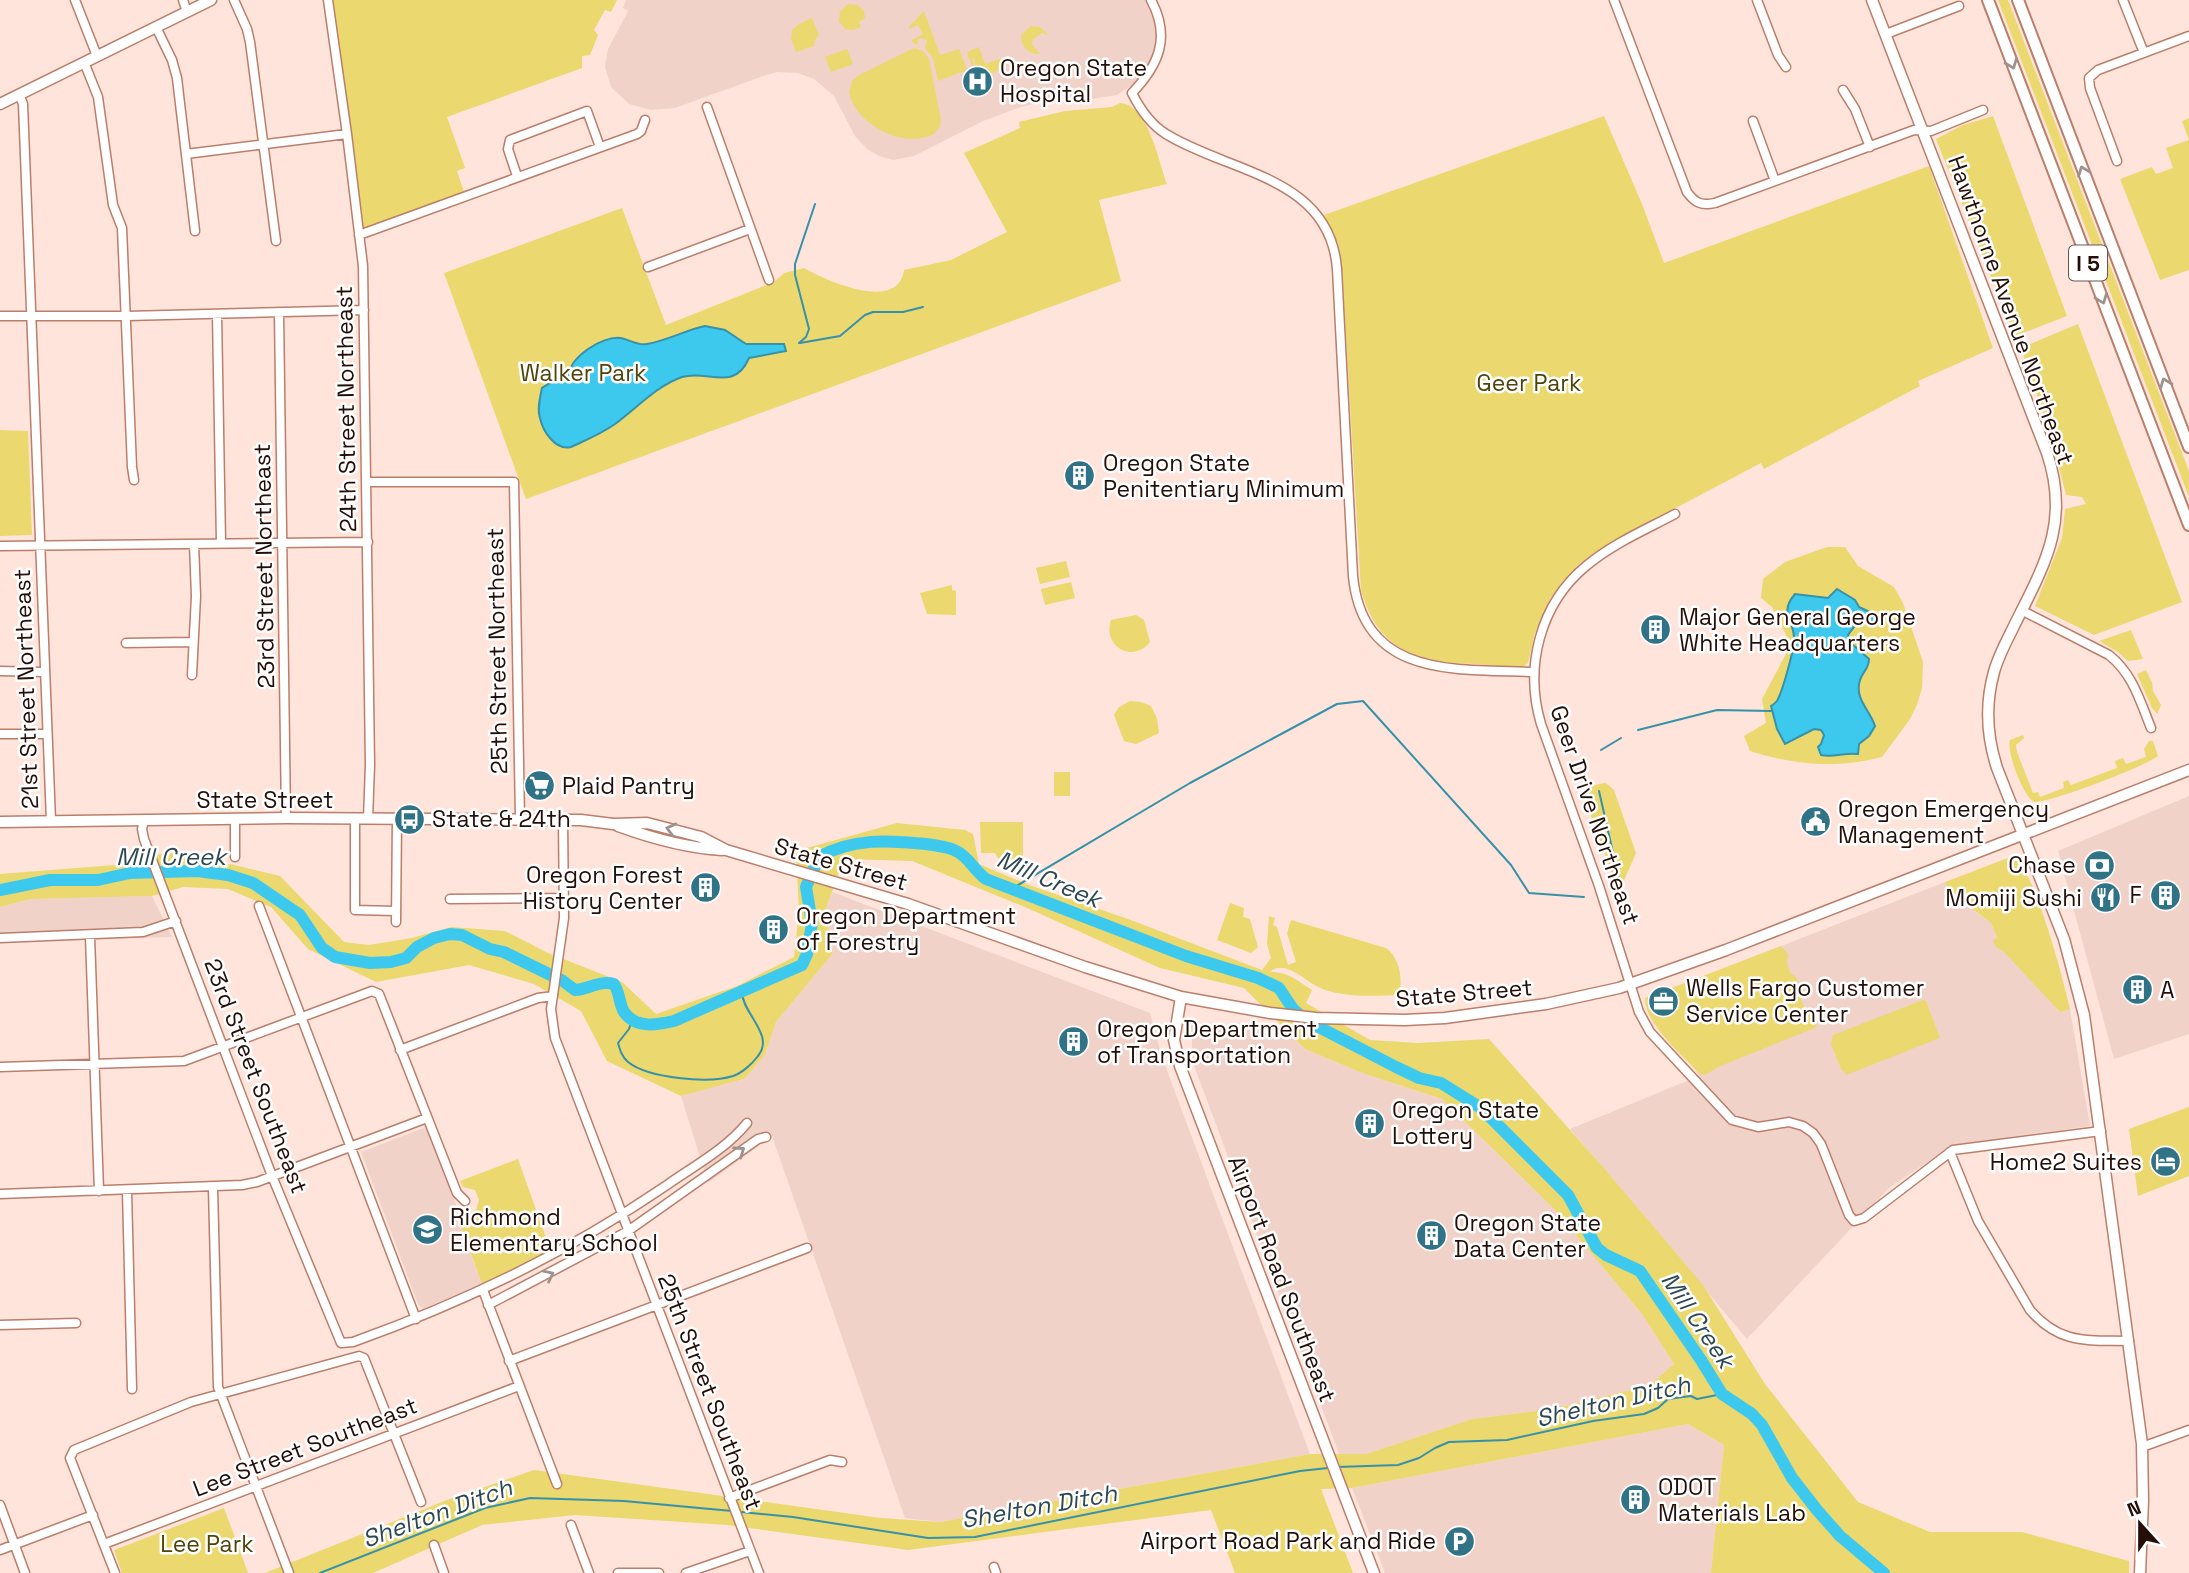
<svg xmlns="http://www.w3.org/2000/svg" width="2189" height="1573" font-family="'Space Grotesk',sans-serif">
<rect width="100%" height="100%" fill="#ffe4db"/>
<path fill="#f0d2c8" d="M626,0H1147L1154,16L1157,37L1156,50L1141,79L1117,95L1072,102L1071,96L1061,97L1021,107L983,121L914,156L893,160L879,156L867,149L855,136L834,96L814,79L798,73L777,72L766,75L675,108L651,110L629,104L611,87L605,67L608,49L628,11L623,8Z
M2189,796V1034L2114,1059L2058,851Z
M1945,882L1954,896L1991,923L1997,939L2059,1011L2070,1009L2090,1126L1953,1145L1890,1187L1747,1339L1570,1129L1699,1076L1651,997Z
M832,892L1150,1013L1162,1057L1310,1454L940,1522L905,1518L772,1136L708,1183L681,1096L744,1079L765,1055L776,1022L833,953L825,911Z
M152,896L172,937L0,942V907L31,899Z
M1191,1024L1290,1034L1305,1049L1362,1073L1442,1099L1554,1209L1642,1314L1674,1364L1650,1385L1553,1409L1472,1419L1366,1454H1339L1193,1063Z
M426,1127L461,1217L458,1218L467,1244L482,1284L423,1309L418,1304L361,1152Z
M1688,1424L1724,1445L1711,1573H1385L1352,1488Z"/>
<path fill="#ebd86f" d="M328,0H617L611,12L605,10L594,30L598,35L590,55L582,56V68L447,117L465,168L457,171L465,195L359,235Z
M1998,0H2008L2189,471V497Z
M848,4L858,5L864,11L865,18L859,22L861,27L853,30L845,29L839,22L840,11Z
M924,11L940,55L959,49L967,70L938,81L933,58L925,48L927,40L919,38L917,45L913,43L912,40L923,34L918,25L909,29V27Z
M812,18L819,35L815,40L814,46L796,52L791,39L792,30L799,24Z
M1031,26L1040,27L1049,35L1042,33L1033,39L1032,45L1040,54C1028,55 1021,46 1021,35Z
M979,47L985,64L1002,58L1006,67L979,79L974,59L972,60L975,65L972,66L967,52Z
M914,48L923,51L929,59L941,120L940,126L934,134C903,149 857,126 849,93L852,81L859,75Z
M847,49L853,64L831,72L825,57Z
M1120,103C1148,104 1159,162 1167,184L1099,200L1121,281L526,499L444,273L622,208L666,325L774,282L784,273L804,268C827,281 898,313 904,270L951,260L1007,232L964,153L1020,128L1019,122L1065,111L1112,107Z
M1604,116L1642,204L1664,263L1929,166L1993,348L1918,381L1920,386L1764,469L1761,463L1613,541L1580,563L1562,582L1550,599L1535,633L1528,663L1524,666C1508,668 1491,665 1474,664C1417,662 1378,651 1361,590L1342,268L1338,243L1324,215Z
M1993,116L2067,316L2015,336L1936,139L1963,125Z
M2189,118V270L2160,280L2120,179L2152,167L2156,174L2173,168L2166,148L2189,140L2182,121Z
M2078,324L2182,602L2094,635L2035,606L2062,538L2065,509L2086,504L2082,497L2066,495L2053,443L2021,348Z
M0,430L28,431L32,535L0,536Z
M1827,547H1845L1858,566L1894,587L1903,603L1923,662L1922,688L1917,705L1910,719L1882,757C1837,769 1794,765 1750,751L1744,736L1766,723L1762,699L1787,652V637L1772,607L1761,598L1763,579L1785,562Z
M1066,561L1070,577L1040,584L1036,568Z
M1071,582L1075,598L1045,605L1041,589Z
M952,585V590L956,591V615L927,614L920,593Z
M1136,615L1144,620L1150,642C1133,664 1102,646 1111,620Z
M2131,630L2143,659L2128,661L2118,652L2099,641Z
M2146,670L2152,682L2153,691L2161,705L2157,714L2152,708L2137,674Z
M1130,701L1141,702L1151,706L1157,718L1159,733L1136,744L1124,741L1114,715L1119,707Z
M2023,735L2024,738L2016,745L2017,752L2033,793L2038,792L2040,797L2064,788L2063,782L2068,780L2071,785L2117,768L2115,761L2123,758L2126,764L2146,757L2144,749L2149,741H2153L2158,756C2146,766 2050,803 2034,802C2023,796 2006,751 2010,740Z
M1054,772H1070V796H1054Z
M1606,783L1614,790L1636,853L1620,890L1617,889L1586,802C1585,788 1593,784 1606,783Z
M980,822H1023V862L1001,863L995,853H981Z
M897,823L965,830L973,834L979,864L1029,885L1128,919L1262,970L1271,958L1267,944L1269,916L1275,918L1273,925L1277,927L1288,965L1296,962L1287,933L1291,920L1386,948C1400,958 1403,979 1399,995C1375,996 1341,998 1318,987C1304,980 1284,959 1270,972C1287,971 1298,981 1312,990L1306,1003L1370,1040L1418,1043L1489,1039L1602,1166L1703,1285L1765,1384L1858,1502L1930,1532H2022L2129,1561V1573H1711L1724,1445L1688,1424L1352,1488L1321,1489L1353,1573H1235L1211,1510L908,1550L728,1525L575,1515L482,1525L373,1573H265L447,1500L534,1470L881,1518L940,1522L1310,1454H1366L1472,1419L1553,1409L1650,1385L1674,1364L1642,1314L1554,1209L1442,1099L1362,1073L1305,1049L1244,988L1160,968L1025,907L912,861L844,859L825,911L833,953L776,1022L765,1055L744,1079L681,1096L607,1061L581,1011L534,984L469,965L376,982L308,949L271,907L228,889L183,887L152,896L31,899L0,907V874L115,865L169,852L209,859L280,876L344,942L369,945L412,938L451,927L505,931L548,953L622,982L656,1014L737,986L794,957L799,912L796,851Z
M2013,856C2034,867 2064,982 2070,1009L2060,1012L2004,952L1996,947L1993,940L1997,938L1991,923L1955,896L1952,897L1945,882Z
M1230,903L1244,908L1243,917L1250,919L1258,947L1251,953L1217,940Z
M1781,946L1788,954L1787,962L1790,973L1796,977L1799,987L1797,989L1806,1012H1811L1817,1027L1718,1067L1705,1075L1700,1074C1683,1056 1644,1023 1645,998Z
M1923,1000L1926,1001L1940,1038L1846,1075L1844,1071H1842L1831,1044L1833,1035Z
M2189,1107V1176L2138,1196L2129,1129Z
M518,1159L550,1249L545,1255L482,1284L458,1218L476,1210L479,1200L475,1190L463,1187L460,1181Z
M224,1508L248,1573H122L114,1550Z"/>
<path fill="#3dc9ee" stroke="#3691a9" stroke-width="2" d="M705,326L725,330L746,344H784L786,351L749,358C734,393 707,369 682,377C656,386 636,409 615,424C601,434 586,440 571,447C556,451 543,432 540,418C537,409 540,398 542,388L560,377L569,375C570,357 602,336 620,338C629,339 637,346 647,344C666,341 686,330 705,326Z
M1837,589L1855,600L1859,607L1876,615V621L1857,623L1848,635L1851,643L1869,659C1869,669 1863,671 1860,680C1854,699 1870,710 1875,726L1869,736L1859,744L1858,754C1844,752 1834,758 1821,755L1818,747L1821,744L1824,735L1821,730L1814,729L1785,744L1777,729L1771,706C1774,704 1777,702 1778,699C1783,689 1794,650 1794,640C1795,620 1778,614 1795,594L1828,598Z"/>
<g fill="none" stroke-linecap="round" stroke-linejoin="round">
<path stroke="#3691a9" stroke-width="2" d="M799,343L806,337L809,329L795,275V264L815,204
M800,343L840,336L865,315L873,312H903L923,307
M1638,730L1717,710L1771,711
M1601,750L1621,738
M1599,791L1619,879
M1013,888L1190,783L1337,704L1363,701L1511,865L1529,893L1584,897
M632,1020L629,1029L618,1043C620,1050 622,1057 628,1062C648,1078 708,1084 733,1076C742,1073 752,1064 758,1056C775,1035 743,1014 742,993
M1337,1467L1398,1465L1419,1458L1435,1448L1449,1442L1507,1440L1593,1421L1644,1414L1658,1408L1668,1399L1691,1396L1697,1399L1722,1394
M741,1512L793,1517L928,1538L975,1537L1300,1471L1328,1468
M320,1573L485,1508L530,1498L624,1501L732,1511"/>
<path stroke="#3dc9ee" stroke-width="12" d="M0,890L50,880H98L130,873L197,871L228,875L253,883L300,915L322,948L335,957L370,963L391,962L406,958L417,947L434,938L450,934L462,935L490,949L504,952L563,981L575,990C589,989 600,980 614,984C620,993 619,1004 624,1012C636,1029 657,1025 674,1021L802,965L807,954L812,923L806,887L819,857C852,838 889,840 926,844C937,846 949,846 958,852C969,858 975,871 986,879L1186,956L1258,978L1279,988L1293,1009L1307,1021L1396,1067L1419,1078L1441,1083L1481,1108L1568,1195L1597,1248L1606,1255L1640,1271L1701,1360L1722,1394L1752,1414L1762,1425L1792,1478L1817,1510L1840,1536L1884,1573"/>
<defs>
<path id="minor" d="M75,0L97,56
M183,0L187,12
M234,0L247,29L250,42L276,241
M328,0L347,134L363,266L370,765L368,819
M1151,0C1171,37 1159,65 1132,93C1140,109 1150,124 1166,134C1229,173 1330,176 1337,269L1353,576C1363,679 1457,669 1534,672
M1614,0L1687,192C1695,203 1702,206 1715,203L1914,130L1931,131L1983,110
M1757,0L1778,55L1786,67
M2123,0L2144,53
M156,27L172,60L177,78L195,231
M1886,34L1959,6
M84,62L98,97L113,205L122,228L132,467L134,480
M1843,90L1855,109L1870,147
M19,94L23,104L51,821
M707,107L769,280
M1753,121L1775,181
M186,154L347,134
M2117,161L2090,88L2089,78L2098,70L2189,36
M517,176L508,149L510,140L587,111L600,147
M359,235L637,134L641,131L645,120
M648,267L750,229
M279,313L286,818
M217,314L221,543
M0,316H127L364,310
M366,482H514L520,819
M1675,514C1645,530 1612,544 1586,566C1540,604 1524,667 1541,724L1599,886L1639,1012L1650,1032L1732,1120L1758,1127L1789,1122L1803,1126L1813,1133L1821,1144L1849,1215L1854,1221L1864,1218L1953,1150L2101,1131
M0,546L368,542
M2021,610L2109,655C2133,674 2140,701 2151,728
M126,643L192,642
M0,671L44,672
M192,675L196,596L194,544
M0,734H47
M235,819V857
M355,819V910L396,911
M563,819L564,918L551,1009L555,1038L759,1573
M144,820L142,829L144,839L272,1176L341,1343L353,1342C465,1302 569,1252 667,1185C694,1166 726,1149 747,1123
M450,899L564,898
M259,906L416,1319
M396,922L397,819
M90,936L99,1191
M0,938L143,932L176,921
M400,1050L538,998L553,996
M0,1067L184,1061L372,991L379,994L381,999L457,1193L465,1201
M1950,1152L1978,1221L2030,1310C2060,1345 2088,1340 2129,1341
M213,1188L218,1387L289,1573
M127,1191L132,1389
M0,1194L242,1185L257,1182L427,1118
M483,1290L557,1484
M488,1305L628,1231L758,1139L766,1137
M0,1325L76,1323
M509,1361L807,1248
M2142,1447L2189,1430
M729,1498L830,1460L842,1462
M0,1505L25,1573
M571,1525L589,1573
M104,1544L519,1386
M434,1545L444,1573
M0,1550L93,1515
M994,1567L996,1573
M115,1573L72,1463L70,1458L74,1450L191,1402L359,1356L364,1358L421,1502
M618,1573H659
M686,1573L750,1551"/>
<path id="major" d="M1872,0L2047,453C2071,524 2043,567 2013,628C2006,642 1998,657 1994,672C1985,704 1987,737 1997,768L2064,939L2084,1015L2142,1444L2143,1501L2140,1573
M0,104L211,0
M0,822L286,818L581,820L613,824L647,823L701,837L726,850L908,904L1085,967L1181,997L1270,1013L1316,1018L1405,1020L1445,1018L1546,1004L1619,988L1726,950L2189,770
M618,826C651,838 686,848 722,850
M1181,997L1174,1040L1180,1066L1374,1573"/>
<path id="highway" d="M1988,0L2189,525
M2018,0L2189,447"/>
</defs>
<use href="#minor" stroke="#ba7e6a" stroke-width="11"/>
<use href="#major" stroke="#ba7e6a" stroke-width="13"/>
<use href="#highway" stroke="#ba7e6a" stroke-width="14"/>
<use href="#minor" stroke="#fff" stroke-width="8"/>
<use href="#major" stroke="#fff" stroke-width="10"/>
<use href="#highway" stroke="#fff" stroke-width="10"/>
</g>
<defs><path id="oneway-chevron" d="M-2-3.5L2.5 0L-2 3.5" fill="none" stroke-width="1.6" stroke-linecap="round" stroke-linejoin="round" transform="scale(1.75)"/></defs>
<g stroke="#9c938f">
<use href="#oneway-chevron" transform="translate(2012 64) rotate(69)"/>
<use href="#oneway-chevron" transform="translate(2083 171) rotate(-111)"/>
<use href="#oneway-chevron" transform="translate(2102 299) rotate(69)"/>
<use href="#oneway-chevron" transform="translate(2165 383) rotate(-111)"/>
<use href="#oneway-chevron" transform="translate(671 829) rotate(-166)"/>
<use href="#oneway-chevron" transform="translate(740 1151) rotate(-35)"/>
<use href="#oneway-chevron" transform="translate(549 1275) rotate(-27)"/>
</g>
<defs>
<symbol id="hospital-disc" viewBox="-11 -11 22 22"><circle r="9.5" fill="#317386" stroke="#fff"/><path d="M-5-5h3v3.5h4V-5h3V5h-3V1.5h-4V5h-3Z" fill="#fff"/></symbol>
<symbol id="building-disc" viewBox="-11 -11 22 22"><circle r="9.5" fill="#317386" stroke="#fff"/><path d="M-4-6H4V6H1V3H-1V6H-4ZM-2.5-4.3h1.7v1.8h-1.7ZM.8-4.3h1.7v1.8H.8ZM-2.5-1h1.7V.8h-1.7ZM.8-1h1.7V.8H.8Z" fill="#fff"/></symbol>
<symbol id="supermarket-disc" viewBox="-11 -11 22 22"><circle r="9.5" fill="#317386" stroke="#fff"/><path d="M-6-5.5h2.5l.6 2H6L4.5 2H-2.5L-4.4-4H-6ZM-1.5 3.2a1.3 1.3 0 1 0 .1 0ZM3 3.2a1.3 1.3 0 1 0 .1 0Z" fill="#fff"/></symbol>
<symbol id="bus-disc" viewBox="-11 -11 22 22"><circle r="9.5" fill="#317386" stroke="#fff"/><path d="M-5-6H5V4H4V6H2V4H-2V6H-4V4H-5ZM-3.5-4V0h7V-4ZM-3.5 1.2v1.5H-2V1.2ZM2 1.2v1.5H3.5V1.2Z" fill="#fff"/></symbol>
<symbol id="civic-disc" viewBox="-11 -11 22 22"><circle r="9.5" fill="#317386" stroke="#fff"/><path d="M-.6-6.5H3V-4.5H.6V-3L4-1V1h2V6H-6V1h2V-1L-.6-3ZM-1.2 2.5V6h2.4V2.5Z" fill="#fff"/></symbol>
<symbol id="bank-disc" viewBox="-11 -11 22 22"><circle r="9.5" fill="#317386" stroke="#fff"/><path d="M-6-4H6V4H-6ZM0-2.3a2.3 2.3 0 1 0 0 4.6a2.3 2.3 0 1 0 0-4.6Z" fill="#fff"/></symbol>
<symbol id="restaurant-disc" viewBox="-11 -11 22 22"><circle r="9.5" fill="#317386" stroke="#fff"/><path d="M-5-6h1v4h1v-4h1v4h1v-4h1v5L-1.5 .5V6h-2V.5L-5-1ZM5-6V6H3V1.5H1.5Q1.5-4 5-6Z" fill="#fff"/></symbol>
<symbol id="office-disc" viewBox="-11 -11 22 22"><circle r="9.5" fill="#317386" stroke="#fff"/><path d="M-6-3h4V-5.5h4V-3h4V5H-6ZM-1-4.5V-3h2v-1.5ZM-6 0V1H6V0Z" fill="#fff"/></symbol>
<symbol id="hotel-disc" viewBox="-11 -11 22 22"><circle r="9.5" fill="#317386" stroke="#fff"/><path d="M-6-4.5h1.5V1H6V5H4.5V3h-9V5H-6ZM-4 0a1.8 1.8 0 1 1 3.6 0ZM.5 0V-2.5h3Q6-2.5 6 0Z" fill="#fff"/></symbol>
<symbol id="school-disc" viewBox="-11 -11 22 22"><circle r="9.5" fill="#317386" stroke="#fff"/><path d="M0-5L7-2L0 1L-7-2ZM-4 1L0 2.5L4 1V4Q0 6-4 4Z" fill="#fff"/></symbol>
<symbol id="parking-disc" viewBox="-11 -11 22 22"><circle r="9.5" fill="#317386" stroke="#fff"/><path d="M-3.5-5.5H1a3.5 3.5 0 0 1 0 7H-1V5.5H-3.5ZM-1-3.4V-.6H.8a1.4 1.4 0 0 0 0-2.8Z" fill="#fff"/></symbol>
</defs>
<g fill-rule="evenodd">
<use href="#hospital-disc" x="960" y="64" width="35" height="35"/>
<use href="#building-disc" x="1062" y="458" width="35" height="35"/>
<use href="#building-disc" x="1638" y="612" width="35" height="35"/>
<use href="#supermarket-disc" x="522" y="768" width="35" height="35"/>
<use href="#bus-disc" x="392" y="802" width="35" height="35"/>
<use href="#civic-disc" x="1798" y="804" width="35" height="35"/>
<use href="#bank-disc" x="2082" y="848" width="35" height="35"/>
<use href="#building-disc" x="688" y="870" width="35" height="35"/>
<use href="#building-disc" x="2148" y="878" width="35" height="35"/>
<use href="#restaurant-disc" x="2088" y="880" width="35" height="35"/>
<use href="#building-disc" x="756" y="912" width="35" height="35"/>
<use href="#building-disc" x="2120" y="972" width="35" height="35"/>
<use href="#office-disc" x="1646" y="984" width="35" height="35"/>
<use href="#building-disc" x="1056" y="1024" width="35" height="35"/>
<use href="#building-disc" x="1352" y="1106" width="35" height="35"/>
<use href="#hotel-disc" x="2148" y="1144" width="35" height="35"/>
<use href="#school-disc" x="410" y="1212" width="35" height="35"/>
<use href="#building-disc" x="1414" y="1218" width="35" height="35"/>
<use href="#building-disc" x="1618" y="1482" width="35" height="35"/>
<use href="#parking-disc" x="1442" y="1524" width="35" height="35"/>
</g>
<g text-anchor="middle" dominant-baseline="central" stroke-width="5" stroke-linejoin="round" paint-order="stroke">
<rect fill="#fff" stroke="#665651" stroke-width="2" x="2069" y="245.5" width="38" height="35" rx="5"/>
<g font-size="21" font-weight="bold" fill="#240e07">
<text x="2088" y="263">I 5</text>
</g>
<g font-size="23" fill="#240e07" stroke="#fff" text-anchor="start">
<text x="1000" y="68">Oregon State<tspan x="1000" dy="26">Hospital</tspan></text>
<text x="1103" y="463">Oregon State<tspan x="1103" dy="26">Penitentiary Minimum</tspan></text>
<text x="1679" y="617">Major General George<tspan x="1679" dy="26">White Headquarters</tspan></text>
<text x="562" y="786">Plaid Pantry</text>
<text x="1838" y="809">Oregon Emergency<tspan x="1838" dy="26">Management</tspan></text>
<text x="432" y="819">State &amp; 24th</text>
<text x="2076" y="865" text-anchor="end">Chase</text>
<text x="683" y="875" text-anchor="end">Oregon Forest<tspan x="683" dy="26">History Center</tspan></text>
<text x="2142" y="895" text-anchor="end">F</text>
<text x="2082" y="898" text-anchor="end">Momiji Sushi</text>
<text x="796" y="916">Oregon Department<tspan x="796" dy="26">of Forestry</tspan></text>
<text x="1686" y="988">Wells Fargo Customer<tspan x="1686" dy="26">Service Center</tspan></text>
<text x="2160" y="990">A</text>
<text x="1097" y="1029">Oregon Department<tspan x="1097" dy="26">of Transportation</tspan></text>
<text x="1392" y="1110">Oregon State<tspan x="1392" dy="26">Lottery</tspan></text>
<text x="2142" y="1162" text-anchor="end">Home2 Suites</text>
<text x="450" y="1217">Richmond<tspan x="450" dy="26">Elementary School</tspan></text>
<text x="1454" y="1223">Oregon State<tspan x="1454" dy="26">Data Center</tspan></text>
<text x="1658" y="1487">ODOT<tspan x="1658" dy="26">Materials Lab</tspan></text>
<text x="1436" y="1541" text-anchor="end">Airport Road Park and Ride</text>
</g>
<g font-size="23" fill="#240e07" stroke="#fff">
<text transform="translate(2011 310) rotate(70)">Hawthorne Avenue Northeast</text>
<text transform="translate(346 409) rotate(-91)">24th Street Northeast</text>
<text transform="translate(264 566) rotate(-91)">23rd Street Northeast</text>
<text transform="translate(497 651) rotate(-91)">25th Street Northeast</text>
<text transform="translate(26 689) rotate(-92)">21st Street Northeast</text>
<text x="265" y="800">State Street</text>
<text transform="translate(1595 815) rotate(71)">Geer Drive Northeast</text>
<text transform="translate(841 864) rotate(16)">State Street</text>
<text transform="translate(1464 993) rotate(-5)">State Street</text>
<text transform="translate(256 1076) rotate(69)">23rd Street Southeast</text>
<text transform="translate(1282 1279) rotate(69)">Airport Road Southeast</text>
<text transform="translate(710 1392) rotate(69)">25th Street Southeast</text>
<text transform="translate(305 1447) rotate(-21)">Lee Street Southeast</text>
</g>
<g font-size="23" fill="#4e4409" stroke="#fff">
<text x="583" y="373">Walker Park</text>
<text x="1529" y="383">Geer Park</text>
<text x="207" y="1544">Lee Park</text>
</g>
<g font-size="24" font-style="italic" fill="#2c4952" stroke="#fff">
<text x="171" y="856">Mill Creek</text>
<text transform="translate(1049 879) rotate(23)">Mill Creek</text>
<text transform="translate(1698 1320) rotate(56)">Mill Creek</text>
<text transform="translate(1613 1401) rotate(-13)">Shelton Ditch</text>
<text transform="translate(1039 1506) rotate(-10)">Shelton Ditch</text>
<text transform="translate(437 1513) rotate(-20)">Shelton Ditch</text>
</g>
</g>
<g transform="translate(2140 1524) rotate(339)" stroke="#ffffff" stroke-width="5" paint-order="stroke">
<path d="M0-5L12 26L0 18L-12 26Z" fill="#240e07"/>
<text y="-10" font-size="19" font-weight="bold" text-anchor="middle" fill="#240e07">N</text>
</g>
</svg>
